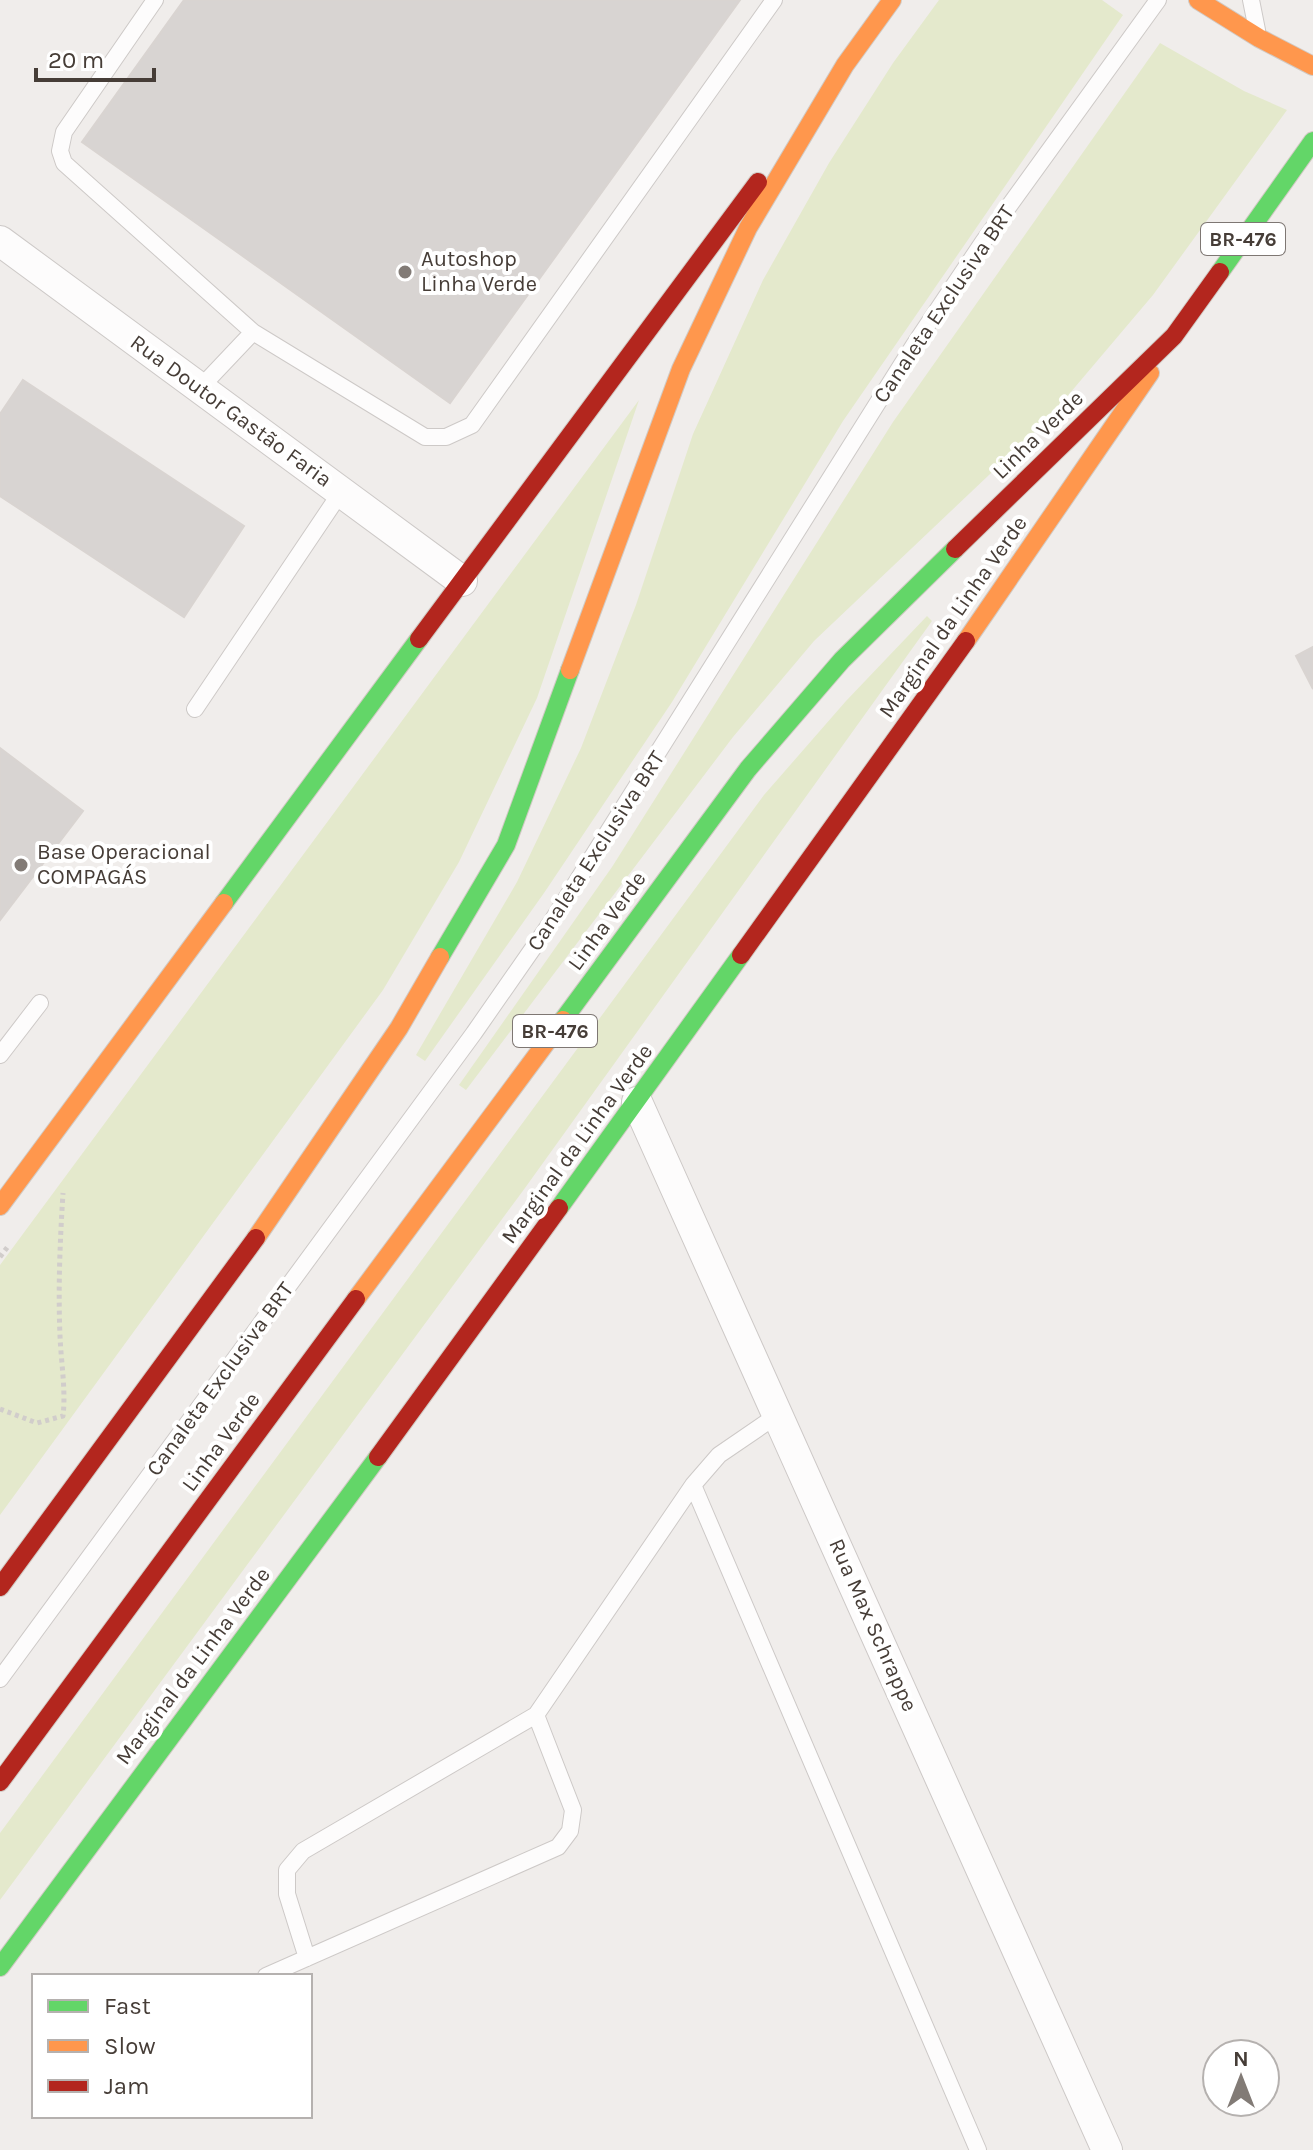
<svg xmlns="http://www.w3.org/2000/svg" width="1313" height="2150" font-family="Karla,sans-serif">
<rect width="100%" height="100%" fill="#f0edeb"/>
<path fill="#e4e9cc" d="M939,0H1102L1123,15L843,421L672,702L544,893L425,1061L416,1055L517,882L581,748L636,605L693,434L763,280L829,163L893,63Z
M1160,43L1244,91L1287,110L1153,295L1048,419L814,641L733,737L466,1090L459,1085L612,867L893,422Z
M639,400L537,698L459,862L383,990L0,1515V1265Z
M927,616L932,621L525,1188L0,1900V1833L764,795L846,701Z"/>
<path fill="#d8d4d2" stroke="#d9d4d1" stroke-width="2" d="M184,0H740L450,403L82,142Z
M23,380L244,526L184,617L0,496V414Z
M1313,647V689L1296,656Z
M0,748L83,811L0,920Z"/>
<g fill="none" stroke-linecap="round" stroke-linejoin="round">
<defs>
<path id="lane" d="M155,0L64,132L60,151L64,163L253,332L425,437H446L472,425L774,0
M1251,0L1257,30
M200,388L253,332
M195,709L341,492
M0,1055L40,1003
M693,1485L978,2150
M0,1679L474,1033L552,921L914,345L983,242L1158,0
M307,1958L287,1894V1870L303,1851L536,1715L693,1485L719,1455L779,1414
M266,1976L558,1847L570,1831L573,1810L536,1715"/>
<path id="street" d="M0,241L462,581
M637,1102L1107,2150"/>
<path id="fast" d="M1220,272L1313,141
M224,903L419,639
M440,957L506,845L570,670
M563,1020L748,769L842,660L955,549
M559,1208L741,955
M0,1967L378,1457"/>
<path id="slow" d="M1198,0L1259,38L1313,66
M966,641L1150,373
M570,670L681,369L748,228L845,65L892,0
M0,1206L224,903
M256,1238L399,1028L440,957
M356,1299L563,1020"/>
<path id="jam" d="M955,549L1174,336L1220,272
M419,639L758,182
M741,955L966,641
M378,1457L559,1208
M0,1587L256,1238
M0,1782L356,1299"/>
</defs>
<use href="#lane" stroke="#cdc9c7" stroke-width="18"/>
<use href="#street" stroke="#cdc9c7" stroke-width="32"/>
<use href="#fast" stroke="#d1cac4" stroke-width="20"/>
<use href="#slow" stroke="#d1cac4" stroke-width="20"/>
<use href="#jam" stroke="#d1cac4" stroke-width="20"/>
<path stroke="#d1cdcb" stroke-width="5" stroke-dasharray="4 4" stroke-linecap="butt" d="M0,1257L9,1245
M0,1409L37,1423L63,1416C66,1390 61,1362 60,1336C58,1288 60,1241 63,1193"/>
<use href="#lane" stroke="#fdfcfc" stroke-width="16"/>
<use href="#street" stroke="#fdfcfc" stroke-width="30"/>
<use href="#fast" stroke="#63d668" stroke-width="18"/>
<use href="#slow" stroke="#ff974d" stroke-width="18"/>
<use href="#jam" stroke="#b3261e" stroke-width="18"/>
</g>
<g fill="#827b76" stroke="#fff" stroke-width="3">
<circle cx="405" cy="272" r="8"/>
<circle cx="21" cy="865" r="8"/>
</g>
<g text-anchor="middle" dominant-baseline="central" stroke-width="8" stroke-linejoin="round" paint-order="stroke">
<g fill="#fff" stroke="#7e7773" stroke-width="2">
<rect x="1201" y="223" width="84" height="32" rx="6"/>
<rect x="513" y="1015" width="84" height="32" rx="6"/>
</g>
<g font-size="20" font-weight="bold" fill="#463d37">
<text x="1243" y="239">BR-476</text>
<text x="555" y="1031">BR-476</text>
</g>
<g font-size="22" fill="#463d37" stroke="#fff" text-anchor="start">
<text x="421" y="259">Autoshop<tspan x="421" dy="25">Linha Verde</tspan></text>
<text x="37" y="852">Base Operacional<tspan x="37" dy="25">COMPAGÁS</tspan></text>
</g>
<g font-size="22" fill="#463d37" stroke="#fff">
<text transform="translate(944 304) rotate(-56)">Canaleta Exclusiva BRT</text>
<text transform="translate(231 411) rotate(36)">Rua Doutor Gastão Faria</text>
<text transform="translate(1038 435) rotate(-44)">Linha Verde</text>
<text transform="translate(953 617) rotate(-55)">Marginal da Linha Verde</text>
<text transform="translate(596 851) rotate(-57)">Canaleta Exclusiva BRT</text>
<text transform="translate(607 921) rotate(-54)">Linha Verde</text>
<text transform="translate(577 1144) rotate(-54)">Marginal da Linha Verde</text>
<text transform="translate(220 1379) rotate(-54)">Canaleta Exclusiva BRT</text>
<text transform="translate(221 1442) rotate(-54)">Linha Verde</text>
<text transform="translate(873 1625) rotate(66)">Rua Max Schrappe</text>
<text transform="translate(193 1666) rotate(-53)">Marginal da Linha Verde</text>
</g>
</g>
<rect x="32" y="1974" width="280" height="144" fill="#ffffff" stroke="#b5b1af" stroke-width="2"/>
<rect x="48" y="2000" width="40" height="12" fill="#63d668" stroke="#b5b1af" stroke-width="2"/>
<text x="104" y="2014" font-size="24" fill="#463d37">Fast</text>
<rect x="48" y="2040" width="40" height="12" fill="#ff974d" stroke="#b5b1af" stroke-width="2"/>
<text x="104" y="2054" font-size="24" fill="#463d37">Slow</text>
<rect x="48" y="2080" width="40" height="12" fill="#b3261e" stroke="#b5b1af" stroke-width="2"/>
<text x="104" y="2094" font-size="24" fill="#463d37">Jam</text>
<g transform="translate(1241 2078)"><circle r="38" fill="#ffffff" stroke="#b5b1af" stroke-width="2"/>
<path d="M0-6L14 30L0 20L-14 30Z" fill="#827b76"/>
<text y="-12" font-size="22" font-weight="bold" text-anchor="middle" fill="#463d37">N</text>
</g>
<path d="M36 68v12h118v-12" fill="none" stroke="#463d37" stroke-width="4"/>
<text x="48" y="68" font-size="24" fill="#463d37" stroke="#ffffff" stroke-width="6" paint-order="stroke">20 m</text>
</svg>
